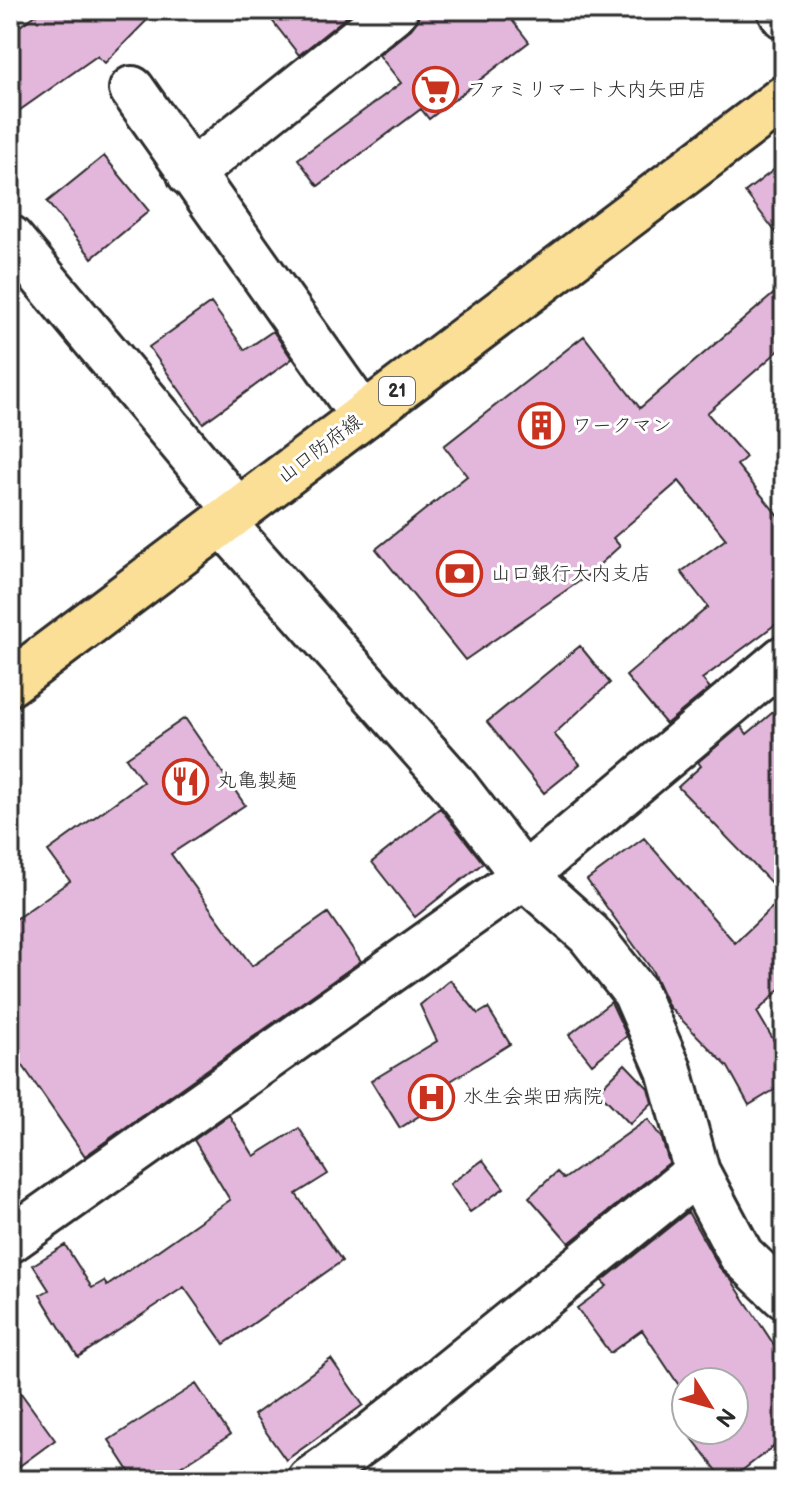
<svg xmlns="http://www.w3.org/2000/svg" width="794" height="1490" font-family="'Balsamiq Sans','Klee One',sans-serif">
<rect width="100%" height="100%" fill="#fff"/>
<filter id="ink" filterUnits="userSpaceOnUse"><feTurbulence type="fractalNoise" baseFrequency=".0125" numOctaves="2"/><feDisplacementMap in="SourceGraphic" scale="16" xChannelSelector="R" yChannelSelector="G"/><feConvolveMatrix kernelMatrix="1 2 1 2 8 2 1 2 1" color-interpolation-filters="sRGB"/></filter>
<g filter="url(#ink)">
<path fill="#e3b7db" stroke="#2b2b2b" stroke-width="2" d="M43,10H157L105,63L97,56L10,117V33Z
M264,10H355L299,55Z
M419,10H504L529,42L429,119L421,109L318,186L298,159L401,83L379,55L411,29L418,20Z
M104,156L149,211L92,258L47,202Z
M784,162V243L745,192Z
M784,285V346L707,413L746,457L737,465L784,523V618L702,679L710,688L666,724L626,676L708,607L681,572L726,539L679,481L613,538L620,546L587,576L465,660L376,549L467,476L444,446L584,336L640,408Z
M211,303L245,350L273,331L292,359L203,423L149,347Z
M580,646L610,683L554,734L580,764L544,793L487,722Z
M784,703V985L757,1012L784,1058V1084L749,1105L728,1067L669,1007L652,970L587,880L644,838L735,943L784,896L678,787L701,766L698,762L741,726L747,734Z
M185,718L245,805L171,854L252,966L328,913L361,961L85,1156L10,1047V923L70,881L48,851L143,782L126,758Z
M440,808L483,863L415,917L372,862Z
M450,980L478,1014L488,1008L510,1044L449,1082L455,1093L400,1128L371,1081L437,1041L420,1005Z
M611,1002L627,1036L592,1064L569,1035Z
M625,1064L648,1088L652,1103L630,1124L598,1091Z
M229,1115L254,1156L299,1128L328,1174L296,1194L342,1261L224,1344L184,1287L78,1357L40,1295L49,1290L33,1265L65,1245L92,1288L104,1281L107,1286L230,1200L194,1140Z
M648,1119L662,1139L669,1163L569,1243L529,1197L557,1172L564,1179Z
M483,1160L504,1188L470,1212L450,1184Z
M688,1212L719,1267L732,1281L784,1360V1438L730,1480H724L692,1438L702,1430H734V1382H686V1396L642,1330L610,1353L577,1308L607,1286L602,1281Z
M331,1359L363,1405L286,1460L254,1415Z
M10,1378L55,1440L10,1473Z
M196,1384L230,1435L160,1480H135L109,1440Z"/>
<g fill="none" stroke-linecap="round" stroke-linejoin="round">
<defs>
<path id="minor" d="M780,10L784,16
M132,89L363,416
M190,174L395,10
M10,238L238,511
M222,522L451,781L524,876L589,934L635,992L669,1070L697,1172L741,1255L784,1296
M10,1240L524,876L784,658
M310,1480L372,1435L697,1172"/>
<path id="primary" d="M10,683L784,98"/>
</defs>
<use href="#minor" stroke="#2b2b2b" stroke-width="50"/>
<use href="#primary" stroke="#2b2b2b" stroke-width="50"/>
<use href="#minor" stroke="#fff" stroke-width="44"/>
<use href="#primary" stroke="#fbdf96" stroke-width="44"/>
</g>
</g>
<defs>
<symbol id="supermarket-ring" viewBox="-11 -11 22 22"><circle r="9.5" fill="#fff" stroke="#c8321e" stroke-width="1.5"/><path d="M-6-5.5h2.5l.6 2H6L4.5 2H-2.5L-4.4-4H-6ZM-1.5 3.2a1.3 1.3 0 1 0 .1 0ZM3 3.2a1.3 1.3 0 1 0 .1 0Z" fill="#c8321e"/></symbol>
<symbol id="building-ring" viewBox="-11 -11 22 22"><circle r="9.5" fill="#fff" stroke="#c8321e" stroke-width="1.5"/><path d="M-4-6H4V6H1V3H-1V6H-4ZM-2.5-4.3h1.7v1.8h-1.7ZM.8-4.3h1.7v1.8H.8ZM-2.5-1h1.7V.8h-1.7ZM.8-1h1.7V.8H.8Z" fill="#c8321e"/></symbol>
<symbol id="bank-ring" viewBox="-11 -11 22 22"><circle r="9.5" fill="#fff" stroke="#c8321e" stroke-width="1.5"/><path d="M-6-4H6V4H-6ZM0-2.3a2.3 2.3 0 1 0 0 4.6a2.3 2.3 0 1 0 0-4.6Z" fill="#c8321e"/></symbol>
<symbol id="restaurant-ring" viewBox="-11 -11 22 22"><circle r="9.5" fill="#fff" stroke="#c8321e" stroke-width="1.5"/><path d="M-5-6h1v4h1v-4h1v4h1v-4h1v5L-1.5 .5V6h-2V.5L-5-1ZM5-6V6H3V1.5H1.5Q1.5-4 5-6Z" fill="#c8321e"/></symbol>
<symbol id="hospital-ring" viewBox="-11 -11 22 22"><circle r="9.5" fill="#fff" stroke="#c8321e" stroke-width="1.5"/><path d="M-5-5h3v3.5h4V-5h3V5h-3V1.5h-4V5h-3Z" fill="#c8321e"/></symbol>
</defs>
<g fill-rule="evenodd">
<use href="#supermarket-ring" x="410" y="64" width="51" height="51"/>
<use href="#building-ring" x="516" y="400" width="51" height="51"/>
<use href="#bank-ring" x="434" y="548" width="51" height="51"/>
<use href="#restaurant-ring" x="160" y="756" width="51" height="51"/>
<use href="#hospital-ring" x="406" y="1072" width="51" height="51"/>
</g>
<g text-anchor="middle" dominant-baseline="central" stroke-width="6" stroke-linejoin="round" paint-order="stroke">
<rect fill="#fff" stroke="#6b6b6b" stroke-width="2" x="379" y="377" width="36" height="28" rx="6"/>
<g font-size="18" font-weight="bold" fill="#2b2b2b">
<text x="397" y="391">21</text>
</g>
<g font-size="20" fill="#2b2b2b" stroke="#fff" text-anchor="start">
<text x="467" y="90">ファミリマート大内矢田店</text>
<text x="572" y="426">ワークマン</text>
<text x="491" y="574">山口銀行大内支店</text>
<text x="217" y="781">丸亀製麺</text>
<text x="463" y="1097">水生会柴田病院</text>
</g>
<g font-size="20" fill="#2b2b2b" stroke="#fff">
<text transform="translate(320 449) rotate(-37)">山口防府線</text>
</g>
</g>
<rect width="794" height="1490" fill="none" stroke="#fff" stroke-width="40"/>
<rect x="20" y="20" width="754" height="1450" fill="none" stroke="#2b2b2b" stroke-width="3" filter="url(#ink)"/>
<g transform="translate(710 1406) rotate(127)"><circle r="38" fill="#ffffff" stroke="#aaaaaa" stroke-width="2"/>
<path d="M0-6L14 30L0 20L-14 30Z" fill="#c8321e"/>
<text y="-12" font-size="22" font-weight="bold" text-anchor="middle" fill="#2b2b2b">N</text>
</g>
</svg>
